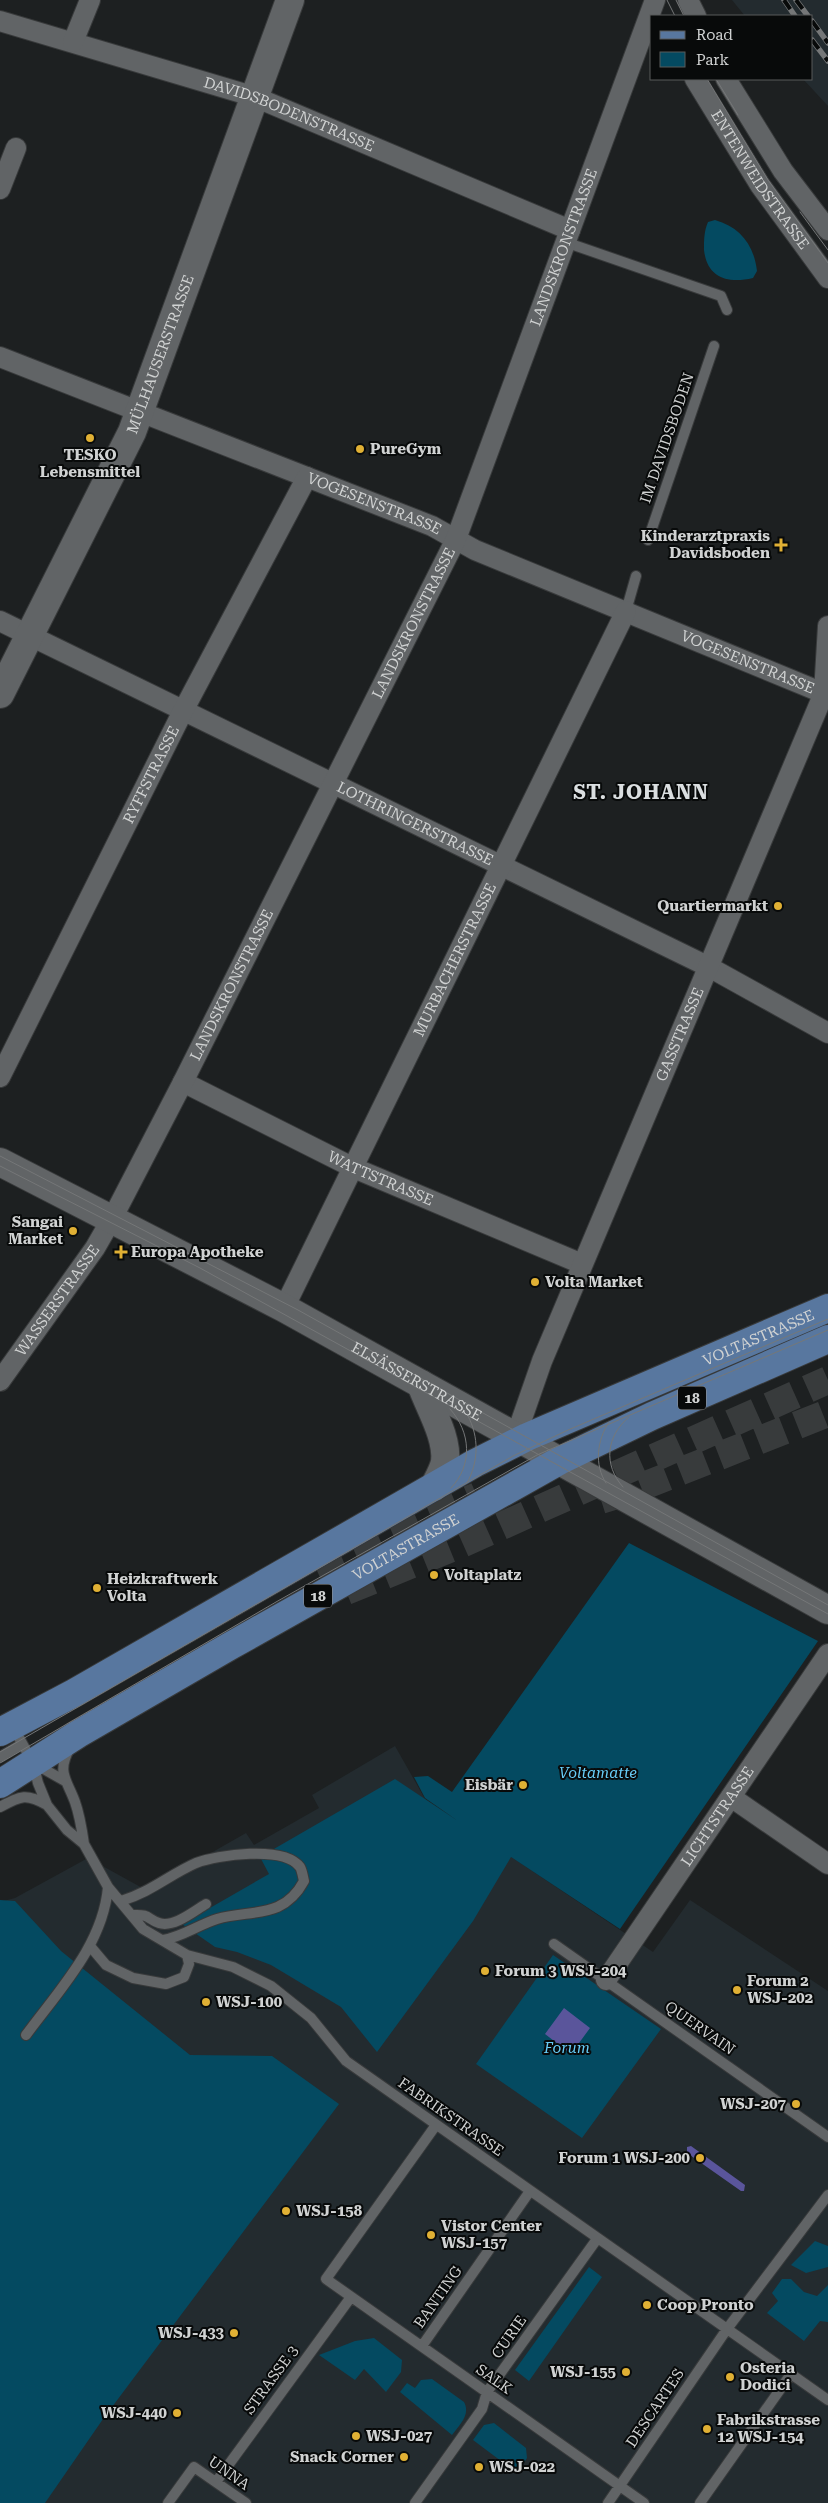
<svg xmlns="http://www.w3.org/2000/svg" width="828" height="2503" font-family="'Roboto Serif',serif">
<rect width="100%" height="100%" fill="#1d2021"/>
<path fill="#232b2f" d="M732,0H828V106L803,79H812V16H745Z
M395,1746L425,1799L653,1952L690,1900L828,1991V2503H0V1902L15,1898L88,1858L146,1890L246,1833L254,1845L319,1808L312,1795Z"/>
<path fill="#044a61" d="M715,220C740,227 754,245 757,271L753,278C728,284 707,278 704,250C704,240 704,231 708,222Z
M629,1543L818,1641L620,1929L511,1857L473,1921L377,2052L341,2007L271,1965L237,1952L215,1947L182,1924L269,1874L260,1857L395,1779L458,1821L425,1798L414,1777L428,1776L452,1792Z
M0,1900L15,1901L61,1951L190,2055L272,2056L339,2104L103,2419L45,2503H0Z
M553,1955L661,2029L582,2138L476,2064Z
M815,2241L828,2246V2267L806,2273L791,2265Z
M589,2267L602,2277L529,2381L515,2370Z
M782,2279H791L804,2292L817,2296L828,2285V2322L820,2321L804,2341L767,2313L778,2301L772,2293Z
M374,2338L402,2360L401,2372L386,2392L364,2369L355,2380L319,2355L355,2341Z
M432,2379L464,2402C471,2415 459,2425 452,2435L400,2392L407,2383L415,2388L421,2380Z
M494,2423L526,2448L527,2458L517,2473L473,2440L484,2425Z"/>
<path fill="#5a559b" d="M564,2008L590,2028L571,2054L545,2034Z
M691,2146L745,2185L744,2191H741L687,2153V2147Z"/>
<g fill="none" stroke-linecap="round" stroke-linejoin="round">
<path stroke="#383b3c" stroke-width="28" stroke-dasharray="28 14" stroke-linecap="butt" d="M679,1392L786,1339
M601,1500L636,1489L828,1413
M315,1566L477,1496
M346,1591L459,1545L828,1380"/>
<defs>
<path id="lane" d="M565,242L721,296L727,310
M648,540L714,346
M626,611L636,576
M13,1727L33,1763L38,1783L47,1805L67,1830L84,1844L108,1887L143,1929L187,1955L233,1967L271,1986L311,2018L346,2061L828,2400
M70,1748C56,1772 67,1780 75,1802C80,1816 82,1830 84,1844
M0,1757L22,1744
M35,1764L65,1781
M0,1807C21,1796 26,1793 47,1805
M121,1901C151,1892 169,1875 196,1863C217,1855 284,1845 300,1867C302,1870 303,1877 304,1881C283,1920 251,1909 217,1919C198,1925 182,1937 163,1940
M133,1915C150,1914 147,1919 159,1923C174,1928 194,1911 206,1904
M554,1944L828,2137
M90,1946L106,1965L133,1978L166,1984L184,1977L189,1964L187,1955
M26,2035C59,1990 103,1945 108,1887
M436,2125L326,2279L644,2503
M422,2346L530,2191
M216,2482L351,2297
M168,2503L194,2467L246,2503
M415,2503L482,2409L487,2392L597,2239
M608,2503L727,2329L828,2195
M700,2503L791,2374"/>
<g id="street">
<path d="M688,0L696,16"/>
<path id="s1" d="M0,21L255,97L570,230"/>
<path d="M73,42L90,0"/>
<path id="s2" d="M695,79L760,185L828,278"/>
<path d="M726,79L783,171L828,230"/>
<path d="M0,189L16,148"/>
<path id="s3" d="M0,357L432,526L475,550L828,695"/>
<path id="s4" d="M0,621L709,967L828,1033"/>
<path id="s5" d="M0,1077L183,711L307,477"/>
<path id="s6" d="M183,1082L354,1168L582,1264"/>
<path id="s7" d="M284,1308L626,611"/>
<path id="s8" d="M0,1381L95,1248L114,1215L183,1082L456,539L655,0"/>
<path id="s9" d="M521,1440L518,1430L542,1361L824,693L828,626"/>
<path d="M731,1797L828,1864"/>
<path id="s10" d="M606,1980L828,1654"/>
</g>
<g id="secondary">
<path id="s11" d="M0,694L132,432L290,0"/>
<path id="s12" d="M0,1162L284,1308L828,1610"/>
<path d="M421,1384C429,1407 448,1437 445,1462C443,1471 438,1479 434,1487"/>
</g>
<g id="primary">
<path id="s13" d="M0,1732L74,1693L475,1463L527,1437L828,1308"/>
<path id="s14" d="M0,1784L78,1734L230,1646L559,1461L652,1416L828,1339"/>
</g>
</defs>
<use href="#lane" stroke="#383a3b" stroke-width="12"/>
<use href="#street" stroke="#383a3b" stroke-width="22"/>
<use href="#secondary" stroke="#383a3b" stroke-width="30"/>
<use href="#primary" stroke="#383a3b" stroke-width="30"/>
<use href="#lane" stroke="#616466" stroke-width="10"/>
<use href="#street" stroke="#616466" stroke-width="20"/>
<use href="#secondary" stroke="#616466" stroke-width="28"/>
<use href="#primary" stroke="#58779f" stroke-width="28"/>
<path stroke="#757778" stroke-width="1" d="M667,0L675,16
M676,0L684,16
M707,79L768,180L828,263
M716,79L738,115
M800,212L828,250
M0,1156L298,1310L828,1605
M0,1166L200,1268L828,1614
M450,1409C471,1432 473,1465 451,1488
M467,1483C479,1461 479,1437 468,1416
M606,1483C594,1465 597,1440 609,1422
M623,1487C603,1465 606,1436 629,1417
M0,1752L513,1456L568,1430L828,1319
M0,1763L276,1602L537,1455L828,1330"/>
<defs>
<path id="rail" d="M784,0L795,16
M796,0L808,16
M812,21L828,43
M812,40L828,61"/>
</defs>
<use href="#rail" stroke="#757778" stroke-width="5.5"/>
<use href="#rail" stroke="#080a0a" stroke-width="4" stroke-dasharray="11" stroke-linecap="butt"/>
</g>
<g fill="#e0b034" stroke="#080a0a" stroke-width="2">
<circle cx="90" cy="438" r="5"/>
<circle cx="360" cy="449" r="5"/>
<path d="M778.5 537.5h5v5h5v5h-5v5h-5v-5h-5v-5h5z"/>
<circle cx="778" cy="906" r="5"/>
<circle cx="73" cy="1231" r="5"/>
<path d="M118.5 1244.5h5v5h5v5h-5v5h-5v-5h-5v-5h5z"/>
<circle cx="535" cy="1282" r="5"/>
<circle cx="434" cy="1575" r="5"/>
<circle cx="97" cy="1588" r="5"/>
<circle cx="523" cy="1785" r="5"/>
<circle cx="485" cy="1971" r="5"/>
<circle cx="737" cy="1990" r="5"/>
<circle cx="206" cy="2002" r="5"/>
<circle cx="796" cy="2104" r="5"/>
<circle cx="700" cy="2158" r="5"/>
<circle cx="286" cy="2211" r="5"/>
<circle cx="431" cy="2235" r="5"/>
<circle cx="647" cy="2305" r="5"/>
<circle cx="234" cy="2333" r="5"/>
<circle cx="626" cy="2372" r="5"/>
<circle cx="730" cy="2377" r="5"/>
<circle cx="177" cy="2413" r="5"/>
<circle cx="707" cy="2429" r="5"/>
<circle cx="356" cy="2436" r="5"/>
<circle cx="404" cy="2457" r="5"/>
<circle cx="479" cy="2467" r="5"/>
</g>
<g text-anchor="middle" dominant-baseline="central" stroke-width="4" stroke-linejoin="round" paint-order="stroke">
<g fill="#080a0a" stroke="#949696" stroke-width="1">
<rect x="678" y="1386.5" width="28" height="23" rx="4"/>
<rect x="304" y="1584.5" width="28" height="23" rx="4"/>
</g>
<g font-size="14" font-weight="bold" fill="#d0d2d2">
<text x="692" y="1398">18</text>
<text x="318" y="1596">18</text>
</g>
<g font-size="15" fill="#d0d2d2" stroke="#080a0a">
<text stroke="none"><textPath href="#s1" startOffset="304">DAVIDSBODENSTRASSE</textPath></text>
<text stroke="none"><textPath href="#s2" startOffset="120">ENTENWEIDSTRASSE</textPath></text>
<text stroke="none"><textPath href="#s8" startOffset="1270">LANDSKRONSTRASSE</textPath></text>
<text stroke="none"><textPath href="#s11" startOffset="376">MÜLHAUSERSTRASSE</textPath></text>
<text transform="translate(667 438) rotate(-71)">IM DAVIDSBODEN</text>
<text stroke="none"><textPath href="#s3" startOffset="402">VOGESENSTRASSE</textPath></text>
<text stroke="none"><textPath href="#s8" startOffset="865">LANDSKRONSTRASSE</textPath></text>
<text stroke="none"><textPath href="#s3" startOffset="808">VOGESENSTRASSE</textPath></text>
<text stroke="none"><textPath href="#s5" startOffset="338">RYFFSTRASSE</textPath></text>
<text stroke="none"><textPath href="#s4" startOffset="462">LOTHRINGERSTRASSE</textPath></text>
<text stroke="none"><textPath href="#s7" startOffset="388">MURBACHERSTRASSE</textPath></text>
<text stroke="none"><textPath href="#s8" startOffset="460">LANDSKRONSTRASSE</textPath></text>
<text stroke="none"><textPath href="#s9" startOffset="438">GASSTRASSE</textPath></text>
<text stroke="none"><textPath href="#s6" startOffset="220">WATTSTRASSE</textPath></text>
<text stroke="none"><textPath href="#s8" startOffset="99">WASSERSTRASSE</textPath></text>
<text stroke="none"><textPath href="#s13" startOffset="856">VOLTASTRASSE</textPath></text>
<text stroke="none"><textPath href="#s12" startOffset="471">ELSÄSSERSTRASSE</textPath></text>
<text stroke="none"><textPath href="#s14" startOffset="470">VOLTASTRASSE</textPath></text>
<text stroke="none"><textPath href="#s10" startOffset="198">LICHTSTRASSE</textPath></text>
<text transform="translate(700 2028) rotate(35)">QUERVAIN</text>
<text transform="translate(451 2117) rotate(35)">FABRIKSTRASSE</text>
<text transform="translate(438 2297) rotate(-55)">BANTING</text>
<text transform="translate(509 2337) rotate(-55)">CURIE</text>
<text transform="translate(494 2379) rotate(35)">SALK</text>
<text transform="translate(271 2380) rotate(-54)">STRASSE 3</text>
<text transform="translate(655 2408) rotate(-56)">DESCARTES</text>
<text transform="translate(229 2473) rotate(35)">UNNA</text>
</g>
<g font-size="15" font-weight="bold" fill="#d0d2d2" stroke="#080a0a" text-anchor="start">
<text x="370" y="449">PureGym</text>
<text x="90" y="455" text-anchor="middle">TESKO<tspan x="90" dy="17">Lebensmittel</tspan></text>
<text x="770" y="536" text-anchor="end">Kinderarztpraxis<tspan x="770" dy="17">Davidsboden</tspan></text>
<text x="768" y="906" text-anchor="end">Quartiermarkt</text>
<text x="63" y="1222" text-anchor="end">Sangai<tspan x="63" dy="17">Market</tspan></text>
<text x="131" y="1252">Europa Apotheke</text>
<text x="545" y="1282">Volta Market</text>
<text x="444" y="1575">Voltaplatz</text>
<text x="107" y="1579">Heizkraftwerk<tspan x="107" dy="17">Volta</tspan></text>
<text x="513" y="1785" text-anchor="end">Eisbär</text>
<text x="495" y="1971">Forum 3 WSJ-204</text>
<text x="747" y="1981">Forum 2<tspan x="747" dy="17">WSJ-202</tspan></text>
<text x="216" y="2002">WSJ-100</text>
<text x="786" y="2104" text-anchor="end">WSJ-207</text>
<text x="690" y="2158" text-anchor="end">Forum 1 WSJ-200</text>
<text x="296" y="2211">WSJ-158</text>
<text x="441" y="2226">Vistor Center<tspan x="441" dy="17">WSJ-157</tspan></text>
<text x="657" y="2305">Coop Pronto</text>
<text x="224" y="2333" text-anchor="end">WSJ-433</text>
<text x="740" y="2368">Osteria<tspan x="740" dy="17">Dodici</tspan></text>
<text x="616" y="2372" text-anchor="end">WSJ-155</text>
<text x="167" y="2413" text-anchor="end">WSJ-440</text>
<text x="717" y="2420">Fabrikstrasse<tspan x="717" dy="17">12 WSJ-154</tspan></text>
<text x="366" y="2436">WSJ-027</text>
<text x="394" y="2457" text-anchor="end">Snack Corner</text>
<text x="489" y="2467">WSJ-022</text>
</g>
<g font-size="15" font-style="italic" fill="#67cdf7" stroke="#080a0a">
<text x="598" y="1773">Voltamatte</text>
<text x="567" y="2048">Forum</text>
</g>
<g font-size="20" font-weight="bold" letter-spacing="1" fill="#dadee0" stroke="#080a0a">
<text x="641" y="792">ST. JOHANN</text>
</g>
</g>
<rect x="650" y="15" width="162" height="65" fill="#080a0a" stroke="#585a5a"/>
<rect x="660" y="31" width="25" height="8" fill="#58779f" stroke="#585a5a"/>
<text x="696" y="40" font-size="15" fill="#d0d2d2">Road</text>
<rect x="660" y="52" width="25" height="15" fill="#044a61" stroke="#585a5a"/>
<text x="696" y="65" font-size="15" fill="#d0d2d2">Park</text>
</svg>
